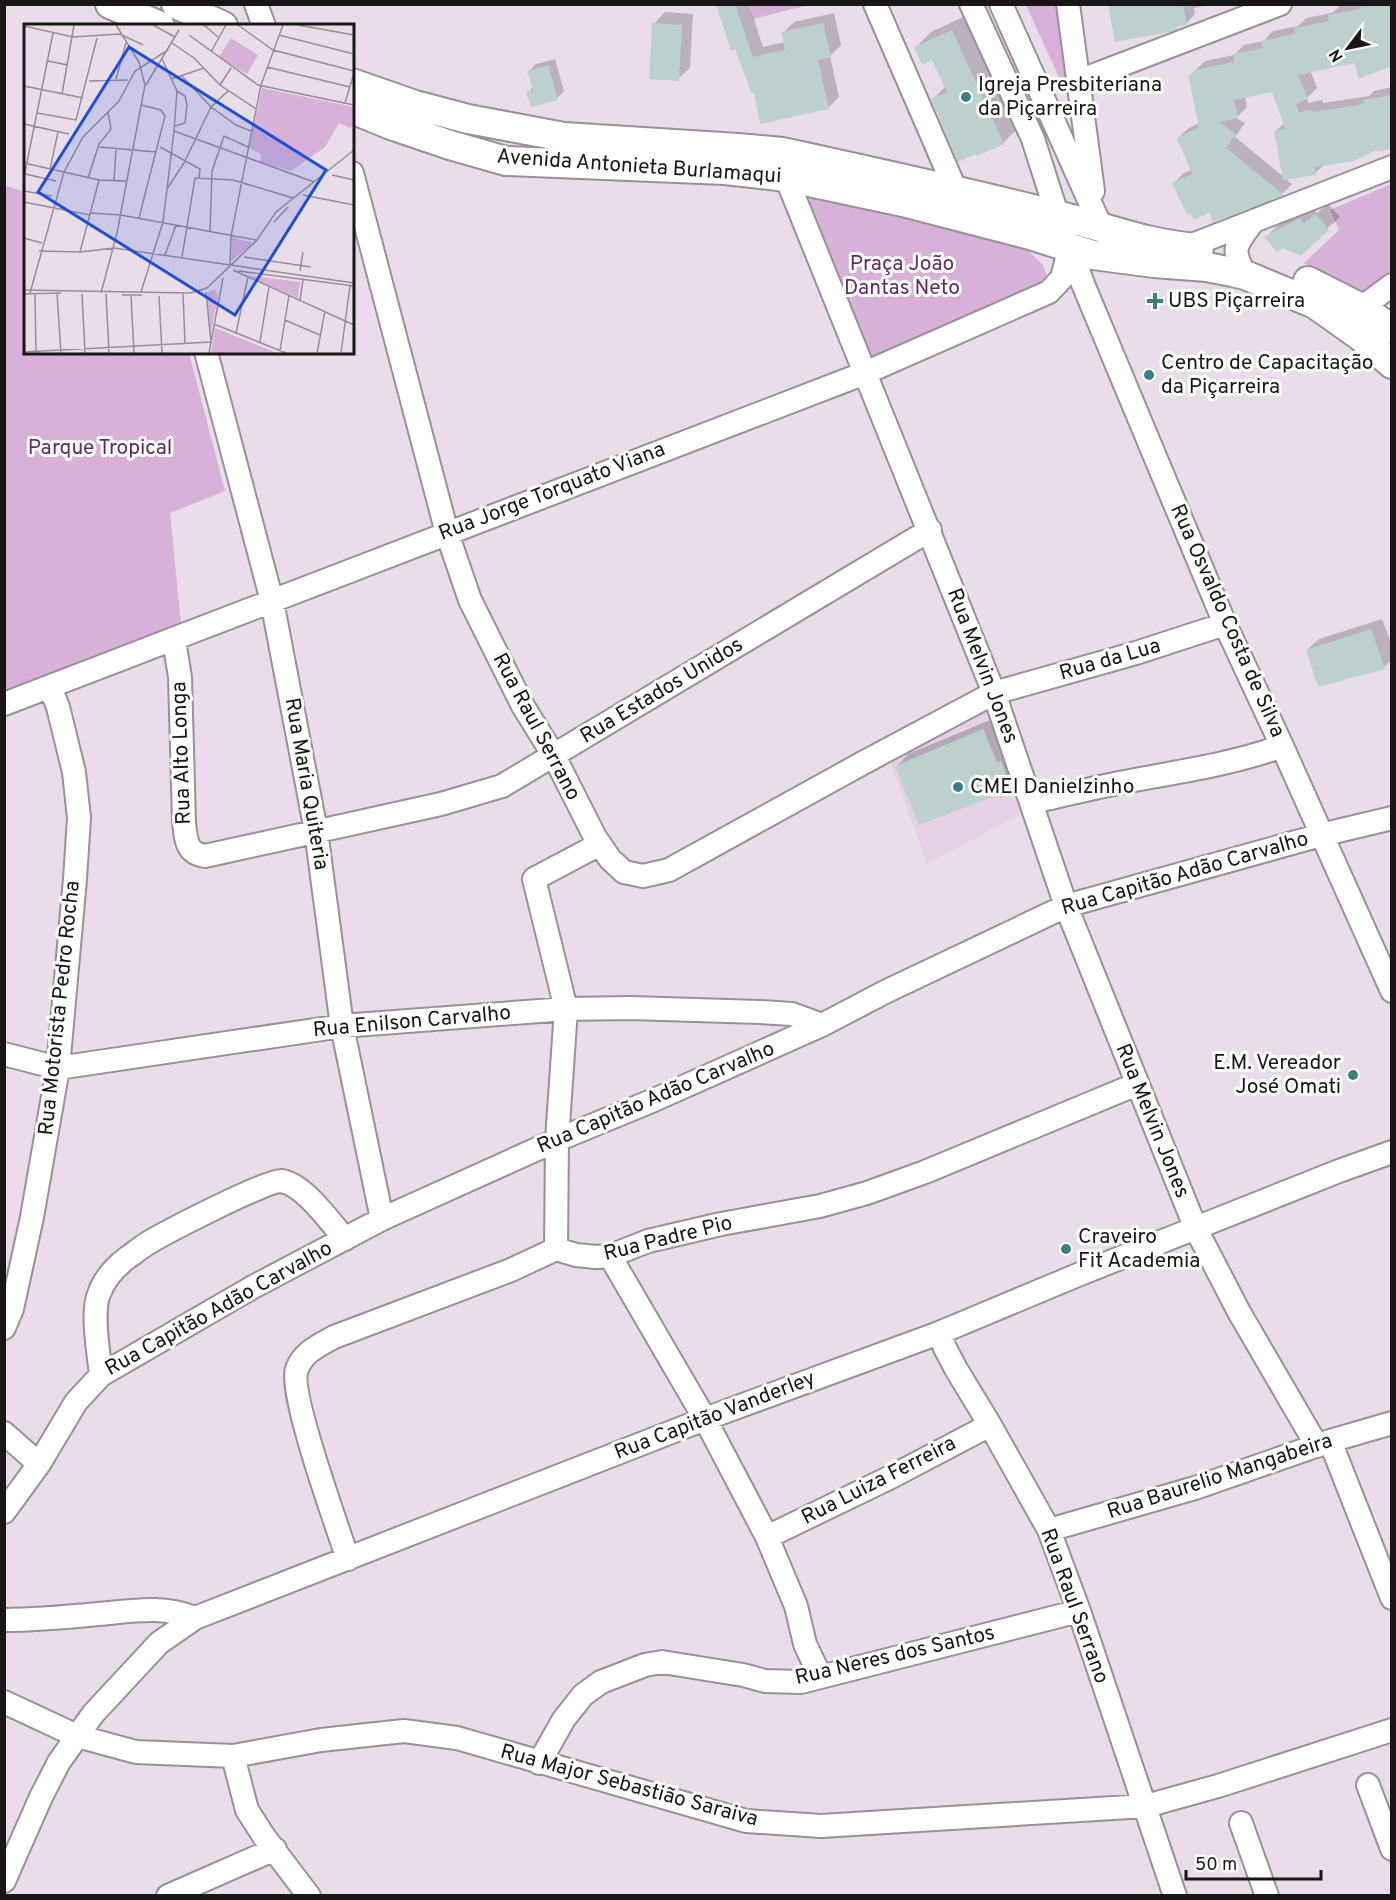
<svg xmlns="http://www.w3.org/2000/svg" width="1396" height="1900" font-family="Overpass,sans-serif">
<rect width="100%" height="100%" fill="#eaddea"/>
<path fill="#e4d1e4" d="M989,706L1024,812L927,864L891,763Z"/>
<path fill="#d8b1d8" d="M750,4H809V5L753,19Z
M1026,5H1061L1077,117Z
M1391,184V271L1362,291L1304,263L1339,230L1330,210Z
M4,185L25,192L26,352L189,353L225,491L170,513L181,624L5,690Z
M814,189L1017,240L1043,265L1047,278L1043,284L869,359L807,205Z"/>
<path fill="#0003" fill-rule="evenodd" d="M717,4H749L763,47L785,42L783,33L794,22L834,13L841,45L830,56L839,97L828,108L755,91Z
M1110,4H1215L1194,8L1195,14L1186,24L1179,25L1176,28Z
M1345,4H1392L1356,61L1310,70L1317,88L1307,98L1308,103L1322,100L1323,103L1369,96L1374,91L1392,87V147L1377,148L1325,164L1315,173L1285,178L1292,184L1283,193L1214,220L1209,211L1174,183L1184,173L1192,170L1178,138L1189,128L1200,123L1190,75L1205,61L1234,55L1244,45L1264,41L1273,31L1298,26L1306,18L1332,13L1340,6ZM1273,91L1284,123L1276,131L1284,177L1235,137L1245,123L1236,118L1247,107L1245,96Z
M665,12L693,14L690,68L678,79L654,24Z
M968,15L1019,127L1003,143L978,154L933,99L946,86L933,58L916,47L931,32Z
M555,59L564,91L557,98L528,92L533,87L529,71L536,64Z
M1328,204L1340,217L1300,254L1266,237L1277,226L1312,207L1317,213Z
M1382,619L1392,645V660L1384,667L1307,650L1319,639Z
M995,718L1023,776L1011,788L897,766L908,754Z"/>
<path fill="#bcd0d0" d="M716,4H735L753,57L785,50L781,32L823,23L831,57L818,60L829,109L760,124L754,93L752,94L735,49L731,51Z
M1108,4H1183L1187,25L1176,27L1177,29L1170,32L1115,42Z
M1360,4H1392V66L1358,79L1355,63L1298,75L1308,99L1296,104L1299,112L1312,110L1313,112L1364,104L1363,100L1392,95V149L1377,152L1376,150L1354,161L1315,167L1316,175L1283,180L1274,131L1285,129L1272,92L1234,100L1238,118L1219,122L1236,134L1226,148L1284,195L1213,222L1209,213L1194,220L1190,213L1187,215L1172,183L1192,174L1177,138L1199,127L1188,75L1194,73V70L1234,62L1233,54L1263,48L1261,41L1295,34L1294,28L1329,21L1328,15L1361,9Z
M652,23L682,25L679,81L649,79Z
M952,30L1004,144L977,156L976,154L958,162L931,99L947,92L932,60L922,65L914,47Z
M548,65L558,100L531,107L526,92L533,90L527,71Z
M1316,214L1329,230L1301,256L1282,248L1277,252L1264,237L1300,218L1304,223Z
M1371,629L1385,669L1318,687L1306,650Z
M983,729L997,762L1001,761L1012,789L919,825L895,766Z"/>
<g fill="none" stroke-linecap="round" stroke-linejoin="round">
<defs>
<path id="minor" d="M256,4L264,26
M875,4L956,191
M971,4L1033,139L1064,236L1070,247L1083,284L1225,624L1282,746L1392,991
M1001,4L1101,227
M1068,4L1093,191
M1079,81L1280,4
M352,173L447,533L470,600L523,706L554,756L595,837L610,859L624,872L643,876L669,870L861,764L994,693L1136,653L1225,624
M786,177L994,693L1066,906L1196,1229L1239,1312L1317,1446
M1187,247L1392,167
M1245,275C1231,248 1235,246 1252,223
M1361,308L1392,285
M206,352L272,601L316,831L342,1026L382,1219
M174,640L180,677L184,822C186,838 185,853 205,856L441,804L502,786L930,530
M4,704L865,373L1049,292L1062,278L1070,247
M1032,802C1064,795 1097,787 1130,781C1182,771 1233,764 1282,746
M4,1054L58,1068L342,1026L566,1009L630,1008L760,1012L792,1014L822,1025
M556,1249L557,1140L566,1009L534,879L600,844
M610,1256L705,1419L767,1537L796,1606L805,1644L820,1676
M4,1328L12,1309L32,1217L58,1068L75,879L79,818L74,772L58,707L50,687
M939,1333L945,1348L956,1369L990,1425L1049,1530L1079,1611L1175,1896
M101,1375C99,1355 91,1312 99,1294C104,1279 114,1268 127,1258C133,1254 139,1249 145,1245C162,1234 267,1180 281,1181C304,1184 330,1222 345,1239
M4,1433L39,1464
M1330,1441L1392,1598
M4,1512L39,1464L76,1402L101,1375L253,1287L382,1219L557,1140L654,1100L822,1025L885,992L1066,906L1321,835L1392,818
M1049,1530L1195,1488L1330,1441L1392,1423
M767,1537L893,1476L990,1425
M348,1559C338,1529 288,1391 297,1369C303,1352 320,1345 334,1337L511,1270L556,1249L576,1255L596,1257L610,1256L648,1241L721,1224L820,1206L867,1193L925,1172L1137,1084
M4,1620C36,1620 67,1617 98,1614C133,1611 162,1605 195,1618
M4,1702L77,1736L136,1752L233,1756L321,1740L404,1731L457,1738L746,1821L821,1826L1146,1806L1218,1786L1392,1730
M233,1756L247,1810L265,1838L309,1896
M539,1763L564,1719L583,1695L601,1682L645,1665L662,1662L743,1675L765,1681L801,1682L1079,1611
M1368,1785L1392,1849
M1241,1823L1267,1896
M4,1881L41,1797L59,1762L93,1714L159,1643L195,1618L705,1419L939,1333L1080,1274L1339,1171L1392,1152
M168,1896L275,1849"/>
<path id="major" d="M110,4L160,26
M176,4L223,26
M352,83L415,105L468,119L564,137L738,148L782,152C874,172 966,192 1057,215C1105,227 1149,245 1199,248
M352,109L391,125L450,145L506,161L725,170L786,177L903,202L1030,235L1093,255L1154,263L1207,267L1232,272L1245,275L1315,304L1360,336L1392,364
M1308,281L1361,308L1392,329"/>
</defs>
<use href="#minor" stroke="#9a8f9b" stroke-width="26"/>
<use href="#major" stroke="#9a8f9b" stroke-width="32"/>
<use href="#minor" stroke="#fff" stroke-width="22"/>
<use href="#major" stroke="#fff" stroke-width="28"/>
</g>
<g fill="#388083" stroke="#fff" stroke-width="2">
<circle cx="966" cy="97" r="6"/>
<path d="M1152 292h6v6h6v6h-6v6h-6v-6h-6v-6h6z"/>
<circle cx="1149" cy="375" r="6"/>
<circle cx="958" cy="787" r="6"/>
<circle cx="1353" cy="1075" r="6"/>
<circle cx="1066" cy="1249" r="6"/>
</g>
<g text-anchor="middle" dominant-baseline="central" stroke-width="6" stroke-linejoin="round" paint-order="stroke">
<g font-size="21" fill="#191519" stroke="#fff" text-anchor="start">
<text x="978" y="85">Igreja Presbiteriana<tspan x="978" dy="24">da Piçarreira</tspan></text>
<text x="1168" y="301">UBS Piçarreira</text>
<text x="1161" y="363">Centro de Capacitação<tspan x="1161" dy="24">da Piçarreira</tspan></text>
<text x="970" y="787">CMEI Danielzinho</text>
<text x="1341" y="1063" text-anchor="end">E.M. Vereador<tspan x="1341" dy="24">José Omati</tspan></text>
<text x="1078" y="1237">Craveiro<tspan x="1078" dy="24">Fit Academia</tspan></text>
</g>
<g font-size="21" fill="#191519" stroke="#fff">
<text transform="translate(639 167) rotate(4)">Avenida Antonieta Burlamaqui</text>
<text transform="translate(552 492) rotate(-21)">Rua Jorge Torquato Viana</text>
<text transform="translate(1227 621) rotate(66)">Rua Osvaldo Costa de Silva</text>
<text transform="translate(1110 660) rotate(-16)">Rua da Lua</text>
<text transform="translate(982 666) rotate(69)">Rua Melvin Jones</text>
<text transform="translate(662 691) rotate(-31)">Rua Estados Unidos</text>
<text transform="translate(536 727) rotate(62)">Rua Raul Serrano</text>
<text transform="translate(182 753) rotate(-92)">Rua Alto Longa</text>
<text transform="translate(306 784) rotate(80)">Rua Maria Quiteria</text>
<text transform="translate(1185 874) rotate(-16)">Rua Capitão Adão Carvalho</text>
<text transform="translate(60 1008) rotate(-84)">Rua Motorista Pedro Rocha</text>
<text transform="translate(412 1022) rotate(-5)">Rua Enilson Carvalho</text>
<text transform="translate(656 1098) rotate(-23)">Rua Capitão Adão Carvalho</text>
<text transform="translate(1152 1121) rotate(68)">Rua Melvin Jones</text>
<text transform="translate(668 1239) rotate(-14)">Rua Padre Pio</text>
<text transform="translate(219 1309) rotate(-29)">Rua Capitão Adão Carvalho</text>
<text transform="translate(715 1416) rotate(-21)">Rua Capitão Vanderley</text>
<text transform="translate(1220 1477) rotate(-18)">Rua Baurelio Mangabeira</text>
<text transform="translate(879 1481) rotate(-27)">Rua Luiza Ferreira</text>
<text transform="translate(1074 1606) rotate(70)">Rua Raul Serrano</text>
<text transform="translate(895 1656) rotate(-13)">Rua Neres dos Santos</text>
<text transform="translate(629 1786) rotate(15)">Rua Major Sebastião Saraiva</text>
</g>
<g font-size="21" fill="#5e2e61" stroke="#fff">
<text x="902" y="264">Praça João<tspan x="902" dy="24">Dantas Neto</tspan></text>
<text x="100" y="448">Parque Tropical</text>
</g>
</g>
<g transform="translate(24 24)">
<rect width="330" height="330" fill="#eaddea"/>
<path d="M207,14L234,31L223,50L195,33ZM238,64L330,83V100L326,104L315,99L301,123L267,147L236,138L237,130L225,124ZM208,213L230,219L207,237ZM220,251L276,258L274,274ZM190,265L194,271L186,315L183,269ZM191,304L253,329H187Z" fill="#d8b1d8"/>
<path fill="none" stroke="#968d96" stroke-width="1.5" d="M129,1L151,13M180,1L195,14M214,1L249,26L330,47M274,1L330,11M0,2L49,13L96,10L119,21M165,11L234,61L330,81M255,11L330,30M148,19L170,34L196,61L232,85M187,28L202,1M24,37L44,41M243,43L326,63M158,52L187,83L212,101L227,107M92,55L102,19M147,55L180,44M65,57L104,56M122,61L155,6M196,61L207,44M0,62L59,74M38,70L50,1M321,79L330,49M13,89L52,96L73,14M0,100L45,110M151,102L161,99L163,81L161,72L153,67M150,107L290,158M75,123L132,128M136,123L176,145L175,154M0,139L75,156L102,157M26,145L34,108M1,150L32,157M308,151L330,156M0,153L29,9M64,154L75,120L87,105L84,88M90,157L92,126M143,165L160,139L187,83L204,67M0,167L28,172M279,171L330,181M0,178L66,191M66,189L97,191L232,216M115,194L141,92L137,86L117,81M250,198L264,183M186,208L188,147L200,112L224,123M0,214L18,219M15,227L56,228L90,224L330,259M56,228L75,156M141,231L152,201M158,233L171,154L209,156L269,174M220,233L287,243M206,241L207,212L237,61L259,1M209,246L330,301M214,247L330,262M276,247L279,228M0,266L166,269L183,264L233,216L252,188L330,126M117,268L139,198L150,107L153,67L138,35M182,268L187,318M6,269L40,148L59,113L95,77L111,47L144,26M33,269L37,329M77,269L93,209L121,61L115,38L92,1M159,269L161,319M0,270L37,269M11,270L12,329M58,270L61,329M82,270L85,329M98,271H118M107,271L110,329M135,272L138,329M276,276L279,256M261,296L296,311M190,300L262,329M212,309L224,253M236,318L245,263M256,327L265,271M0,328L187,318M185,329L199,254M293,329L301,287M317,329L326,262"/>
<path fill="#1d4ed8" fill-opacity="0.15" stroke="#1d4ed8" stroke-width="3" d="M105,23L302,146L211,291L14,168Z"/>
<rect width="330" height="330" fill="none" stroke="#191519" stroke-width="3"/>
</g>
<rect width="1396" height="1900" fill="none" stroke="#191519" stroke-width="12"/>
<g transform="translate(1348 48) rotate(238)" stroke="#ffffff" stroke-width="4.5" paint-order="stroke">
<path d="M0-4.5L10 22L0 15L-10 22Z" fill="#191519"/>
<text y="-9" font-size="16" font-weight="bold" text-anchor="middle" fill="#191519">N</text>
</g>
<path d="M1186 1870v9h135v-9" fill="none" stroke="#191519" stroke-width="3"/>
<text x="1195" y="1870" font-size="18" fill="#191519" stroke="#ffffff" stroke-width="4.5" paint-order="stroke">50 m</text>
</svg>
